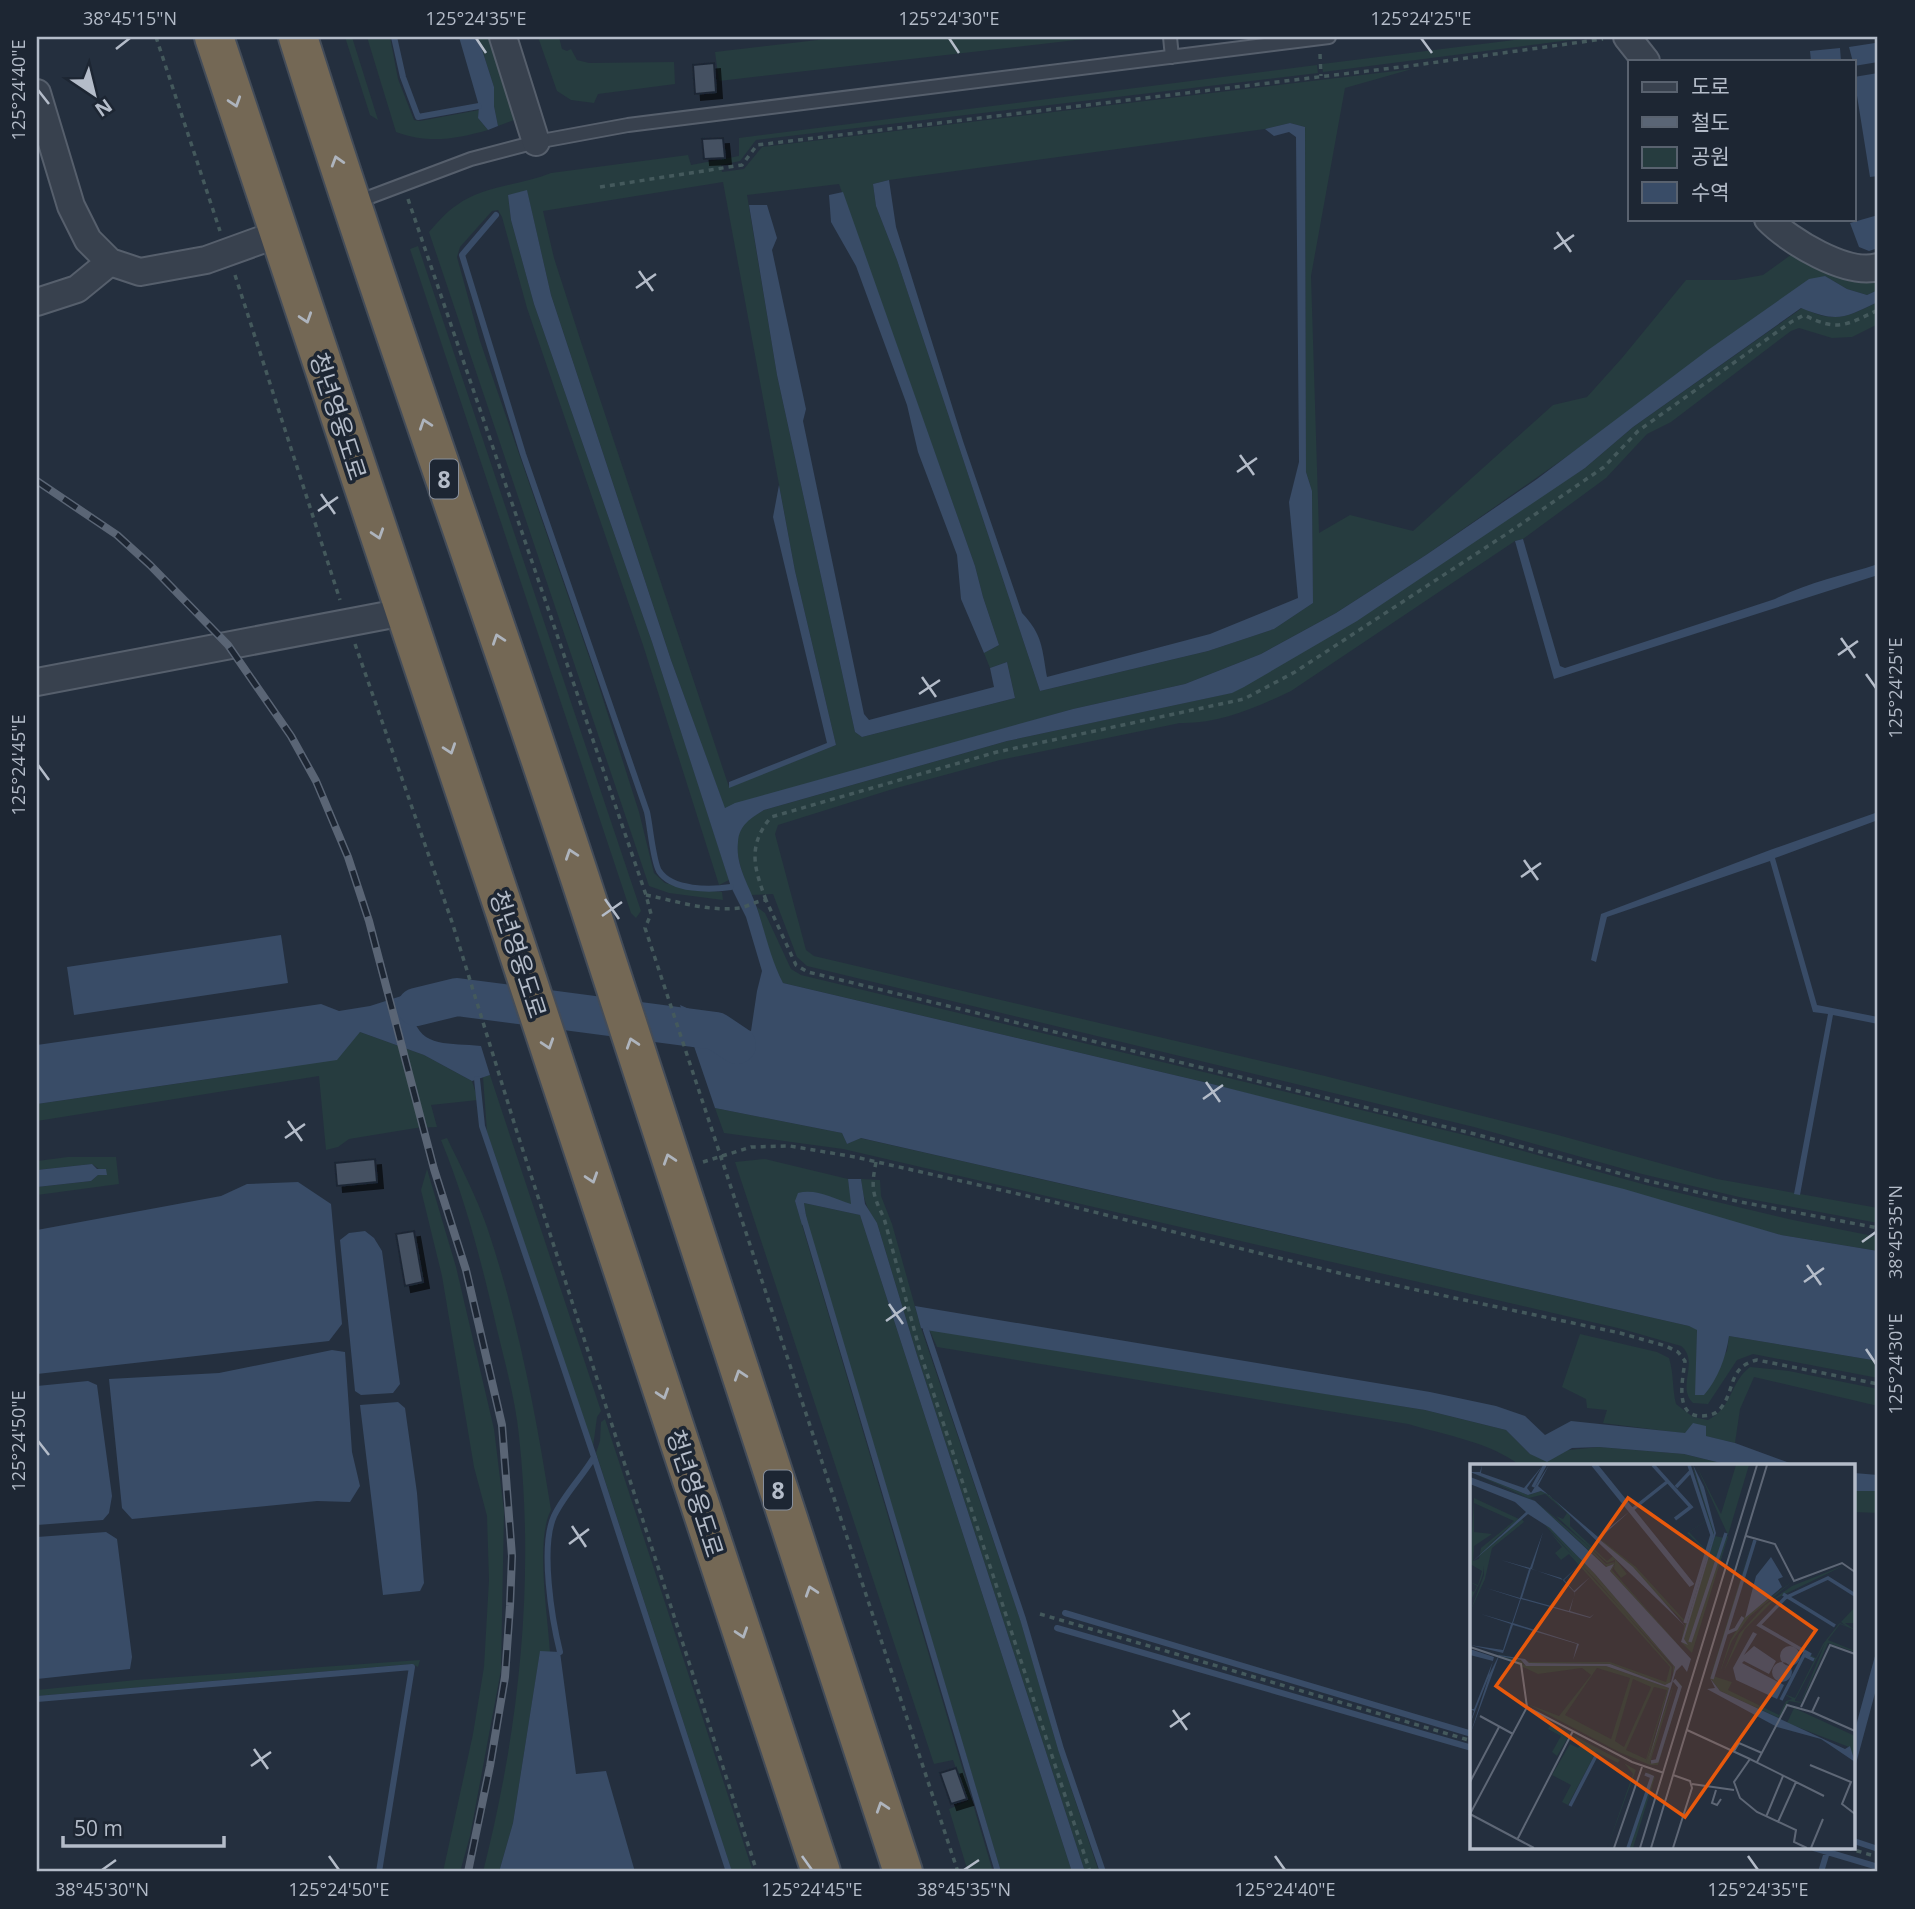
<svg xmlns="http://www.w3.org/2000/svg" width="1915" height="1909" font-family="'Open Sans','Noto Sans KR',sans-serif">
<defs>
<filter id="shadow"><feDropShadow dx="6" dy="6" stdDeviation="0" flood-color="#0009"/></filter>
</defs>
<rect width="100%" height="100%" fill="#242f3e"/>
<path fill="#263c3f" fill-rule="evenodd" d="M345,37H352L378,120L370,115Z
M367,37H390L398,79L414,120L420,121L479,110L478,118L488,130C456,139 429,144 396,132Z
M478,37H497L519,114L514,120L498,126L494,106V87Z
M538,37H559L562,49L567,51L571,49L577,60L589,63L674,62L675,84L598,94L594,103L571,100L557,91Z
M843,37H1102L719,81L715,52Z
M1537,37H1593L1323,72L1322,64Z
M1317,65L1318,73L756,140L740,161L721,165L722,172L744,169L762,147L1412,69L1345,88L1311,276L1319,533L1350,515L1413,531L1553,405L1587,397L1622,358L1686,280H1735L1763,275L1799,249L1878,273V290L1867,295L1847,289L1825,276L1426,555L1336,613L1261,654L1185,684L1073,709L725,809L671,660L551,295L527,191L508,195L511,220L534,304L652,642L729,880L719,885L643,645L527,308L502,217L498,210L492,211L460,247L457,257L480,341L595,674L639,812L654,873L665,883L689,889L722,892L723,900L669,893L649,886L429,232C438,222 446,212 457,205C483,186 521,185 551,173L688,155L691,165L739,156V138ZM1290,123L1305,127L1306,472L1312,491L1313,603L1274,629L1208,651L1040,691L897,260L876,206L873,184L889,180L1265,129ZM723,182L795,571L836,745L729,787L582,345L554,258L543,211ZM839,184L975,566L983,597L999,645L984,653L990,668L1007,662L1015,698L862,737L855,732L777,375L747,195Z
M418,246L641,911L636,918L631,913L410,249Z
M1878,302V324L1852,337L1832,338L1799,328L1791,331L1671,422L1647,434L1606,478L1523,539L1515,541L1291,691C1255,708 1219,724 1180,723L1000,760L893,789L778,825L775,834L806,950L814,956L1325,1076L1558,1135L1717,1179L1878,1208V1223L1739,1197L1642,1174L1474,1127L807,966L797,957L773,894L751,895C743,874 728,843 745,823C749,818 759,813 764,810L1007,741L1231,693L1585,468L1633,427L1802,308C1836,324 1846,317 1878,302Z
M757,907L765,913L791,969L801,975L1473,1137L1646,1185L1793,1220L1878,1237V1251L1781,1235L1208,1083L783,983L772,961Z
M360,1032L424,1055L472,1081L478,1100L431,1105L437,1127L416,1128L349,1139L338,1147L326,1150L319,1076L37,1121V1104L243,1074Z
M490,1075L601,1411L597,1417L593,1447L487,1132L483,1077Z
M715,1108L842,1133L847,1144L860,1138L1689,1326L1697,1329L1696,1395L1727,1351L1729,1336L1878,1361V1378L1753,1354L1737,1360L1708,1404L1693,1403C1676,1387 1700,1361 1681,1346L1622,1329L843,1149L724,1133Z
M447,1138C461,1167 476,1196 487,1227C518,1319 536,1414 551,1510C535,1540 548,1616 550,1652H540L513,1823L499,1872H483C519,1730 535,1583 519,1436C515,1395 502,1353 493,1312C479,1253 464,1196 441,1140Z
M68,1157H116L119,1184L37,1195V1187L91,1181L98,1175H107L92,1164L37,1170V1161Z
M765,1159L848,1179L852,1205L818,1193L795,1201L993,1872H968L949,1809L968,1801L953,1760L934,1764L735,1162Z
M427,1169L456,1267L494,1429L504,1511L501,1670L470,1836L460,1872H443L473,1734L484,1667L489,1580L487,1516L474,1467L442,1276L421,1190Z
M861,1179L880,1180L881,1196L892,1224L921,1328L1021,1622L1058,1749L1099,1872H1085L917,1355L877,1223C866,1209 863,1196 861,1179Z
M804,1203L860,1215L1072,1872H1001L807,1222Z
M929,1329L1425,1410L1506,1430L1530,1454L1599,1447L1684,1454L1733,1466H1643L1623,1464L1610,1466H1521C1490,1442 1445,1435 1408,1424L937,1347Z
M1580,1334L1657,1352L1669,1358C1674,1374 1672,1388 1676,1404L1693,1417L1708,1420C1733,1407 1730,1382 1750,1367L1789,1371L1878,1389V1406L1754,1377L1740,1409L1735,1443L1705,1436L1603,1423L1607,1410L1587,1408L1586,1399L1562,1387Z
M605,1419L753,1872H732L596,1453L600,1441L601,1422Z
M1854,1491H1878V1513L1854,1512Z
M420,1660L418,1667L412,1664L37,1696V1690L136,1680Z"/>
<path fill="#394c67" d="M459,37H478L494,87V106L498,126L488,130L478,118L479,106Z
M1875,43L1878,62L1854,66L1849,47Z
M1840,48L1841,61H1811L1810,51Z
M1878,73V176L1870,177L1854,77Z
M1290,123L1305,127L1306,472L1312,491L1313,603L1274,629L1208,651L1040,691L897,260L876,206L873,184L889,180L896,227L963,441L1022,613C1043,635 1042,649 1047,677L1210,634L1298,598L1289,502L1299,462L1296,137L1289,132L1274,136L1265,129Z
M527,190L551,295L671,660L725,808L735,803L1073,709L1185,684L1261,654L1336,613L1426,555L1537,479L1708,350L1809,279L1825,276L1847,289L1867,295L1878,290V302C1844,318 1838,323 1801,308L1633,427L1585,468L1357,621L1244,687L1232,693L1007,741L764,810C751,818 739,825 738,842C735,867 751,888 758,911C766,936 771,960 783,983L1208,1083L1624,1189L1781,1235L1878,1251V1361L1729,1336C1726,1357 1718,1379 1704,1395H1695L1697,1330L1689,1326L861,1138L847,1144L842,1133L715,1108L680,1005L717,1021L751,1031L757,991L762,971L746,917L731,887L652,642L534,304L511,220L508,195Z
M843,192L975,566L983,597L999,645L984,653L961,599L957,555L918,452L907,405L856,266L831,222L829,195Z
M749,205H767L777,238L772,250L806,409L803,421L864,714L869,720L994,687L990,668L1007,662L1015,698L862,737L855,732L777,375Z
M1878,215V248L1869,251L1859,247L1850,223Z
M779,485L795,571L836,745L729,788V782L827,743L773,517Z
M1523,539L1560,666L1565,668L1775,599C1806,583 1845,575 1878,564V575L1554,679L1515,541Z
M1878,812V820L1775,858L1817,1005L1878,1017V1024L1833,1015L1800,1195L1794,1194L1828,1014L1813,1012L1770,861L1607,917L1596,962L1591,960L1601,914L1770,850Z
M281,935L288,983L74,1015L67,967Z
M462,987L470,1014L412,1011C418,1050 449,1042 481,1046L490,1075L472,1081L424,1055L360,1032L337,1060L37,1104V1045L321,1004L339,1011L370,1006L414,992Z
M92,1164L97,1169H106L107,1175H98L91,1181L37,1187V1170Z
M848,1179H861L865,1204L877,1223L917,1355L1085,1872H1072L860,1215L804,1203L807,1222L802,1225L795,1201L798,1193C816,1188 834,1199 851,1204Z
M298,1182L331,1204L342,1324L329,1341L37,1374V1230L221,1196L247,1184Z
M365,1231L374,1238L382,1251L400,1384L393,1393L361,1395L355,1391L340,1240L349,1233Z
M915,1306L1430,1392L1496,1406L1525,1416L1545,1435L1571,1421L1685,1433L1693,1423L1706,1426V1436L1735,1443L1798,1466H1733L1684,1454L1599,1447L1572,1448L1547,1462L1530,1454L1506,1430L1425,1410L926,1330L921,1328Z
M332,1350L345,1352L352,1452L360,1486L350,1502L317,1501L132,1519L122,1508L109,1379L219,1373Z
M88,1381L97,1385L112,1496L109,1513L103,1520L37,1525V1386Z
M398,1402L405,1408L417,1493L424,1583L420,1591L383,1595L360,1405Z
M1854,1473L1878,1475V1491H1854Z
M106,1532L117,1539L132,1657L130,1669L37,1679V1537Z
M1878,1645V1682L1854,1771V1733Z
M540,1651L560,1652L576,1774L606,1771L635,1872H499L513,1823Z"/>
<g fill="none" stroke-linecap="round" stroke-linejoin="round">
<path stroke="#394c67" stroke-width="6" d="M394,37L403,77L418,117L479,106
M496,215L462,255L523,454L647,812C650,825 653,861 659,871C672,891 711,890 731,887
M477,1079L482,1126L594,1457L729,1872
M803,1216L998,1872
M926,1330L1023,1619L1061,1749L1103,1872
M1065,1613L1472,1734
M1057,1628L1472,1748
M560,1652C552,1620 540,1547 554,1516C564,1495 582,1477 594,1457
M37,1699L412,1667L379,1872
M1854,1841L1878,1849
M1814,1848L1878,1867
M1821,1872L1827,1852"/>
<path stroke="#394c67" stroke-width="38" d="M416,1007L457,997L716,1031L737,1045"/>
</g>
<path fill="#455162" stroke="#1f2835" stroke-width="2" filter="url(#shadow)" d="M714,63L716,92L695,94L693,65Z
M723,138L725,158L704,159L702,139Z
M375,1159L377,1182L337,1186L335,1163Z
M414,1231L423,1282L405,1286L396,1234Z
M956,1768L967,1799L951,1804L940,1773Z"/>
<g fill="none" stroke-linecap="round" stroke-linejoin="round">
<defs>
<path id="lane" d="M1170,37L1172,57
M354,203L471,159L536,142L628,125L1329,37"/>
<path id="street" d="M503,37L536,142
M1627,37L1646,61
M37,93L71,206L88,240L110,262L140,272L206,260L278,234
M1768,219C1789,241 1847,276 1878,267
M37,302L77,289L110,262
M37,682L404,612"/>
<path id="highway" d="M214,37L504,909L821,1872
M298,37C391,333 498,625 594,921C697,1238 799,1555 903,1872"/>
</defs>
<use href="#lane" stroke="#565f6c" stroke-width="16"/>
<use href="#street" stroke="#565f6c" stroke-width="30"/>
<use href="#highway" stroke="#434c59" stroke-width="42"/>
<path stroke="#44595c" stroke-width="3.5" stroke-dasharray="5 5" stroke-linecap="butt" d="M156,37L220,231
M1320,54L1321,76
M600,187L742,165L757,145L1409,66L1603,39
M408,199L646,895L651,914L645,928L958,1872
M235,275L340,600
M355,644L452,922L516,1129L757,1872
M646,895C676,901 709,912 740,908C749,906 756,901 766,900L796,965L808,972L1475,1134L1644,1180L1741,1202L1878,1228
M766,900C754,868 747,846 771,817L997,752L1244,699L1295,672L1508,533L1604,467L1638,431L1791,322L1804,315C1838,332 1846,325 1878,310
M703,1162L751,1147L790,1146L855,1157L1054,1202L1351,1276L1620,1333L1666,1346L1678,1352L1685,1361C1683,1378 1674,1415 1700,1416C1707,1416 1715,1415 1720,1409C1736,1391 1727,1367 1757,1360L1878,1384
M876,1162C871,1187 872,1194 884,1218L921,1355L1090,1872
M1040,1614L1472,1741
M1847,1848L1878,1857"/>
<use href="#lane" stroke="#38414e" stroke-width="12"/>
<use href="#street" stroke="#38414e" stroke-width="26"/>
<use href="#highway" stroke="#746855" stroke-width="38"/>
<defs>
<path id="rail" d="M37,481L117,535L150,565L228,645L291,736L316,781L348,857L369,921L434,1169L466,1270L502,1425L512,1556L510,1606L505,1677L490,1766L468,1872"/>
</defs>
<use href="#rail" stroke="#5a6575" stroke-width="8"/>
<use href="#rail" stroke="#1d2633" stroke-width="5" stroke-dasharray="16" stroke-linecap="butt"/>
</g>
<defs><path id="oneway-chevron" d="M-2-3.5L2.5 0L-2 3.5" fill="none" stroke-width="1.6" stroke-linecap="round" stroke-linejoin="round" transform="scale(1.75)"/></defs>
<g stroke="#aeb4bd">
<use href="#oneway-chevron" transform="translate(235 102) rotate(72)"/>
<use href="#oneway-chevron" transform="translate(337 161) rotate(-107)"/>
<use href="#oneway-chevron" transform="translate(306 318) rotate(72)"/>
<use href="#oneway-chevron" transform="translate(425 424) rotate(-109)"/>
<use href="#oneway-chevron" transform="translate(378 534) rotate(72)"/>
<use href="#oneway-chevron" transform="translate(498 639) rotate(-109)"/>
<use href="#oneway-chevron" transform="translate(450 749) rotate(71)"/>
<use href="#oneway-chevron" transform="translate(571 854) rotate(-109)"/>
<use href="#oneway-chevron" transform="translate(632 1043) rotate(-108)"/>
<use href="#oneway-chevron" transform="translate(548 1044) rotate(72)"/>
<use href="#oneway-chevron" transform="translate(669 1159) rotate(-108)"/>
<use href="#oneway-chevron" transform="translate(592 1178) rotate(72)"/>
<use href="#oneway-chevron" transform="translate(740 1375) rotate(-108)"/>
<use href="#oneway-chevron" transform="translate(663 1394) rotate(72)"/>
<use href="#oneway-chevron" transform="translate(811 1591) rotate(-108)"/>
<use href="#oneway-chevron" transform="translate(742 1633) rotate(72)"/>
<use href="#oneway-chevron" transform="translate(882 1807) rotate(-108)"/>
</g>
<path fill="none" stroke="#b4bcc9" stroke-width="2.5" d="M476,38L486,53M949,38L959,53M1421,38L1432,53M116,49L130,38M38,90L49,104M1557,232L1571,252M1554,249L1574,235M639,271L653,291M636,288L656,274M1240,455L1254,475M1237,472L1257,458M321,494L335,514M318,511L338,497M1841,638L1855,658M1838,655L1858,641M1866,674L1876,688M922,677L936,697M919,694L940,680M38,765L49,780M1524,860L1538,880M1521,877L1541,863M605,899L619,919M602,916L622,902M1206,1082L1220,1102M1203,1099L1223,1085M288,1121L302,1141M285,1138L305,1124M1862,1242L1876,1232M1807,1265L1821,1285M1804,1282L1824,1268M889,1304L903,1324M886,1321L906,1307M1866,1349L1876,1364M38,1441L49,1455M572,1526L586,1547M569,1544L589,1529M1173,1710L1187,1730M1170,1727L1190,1713M254,1749L268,1769M251,1766L271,1752M329,1856L339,1870M802,1856L812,1870M1275,1856L1285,1870M1748,1856L1758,1870M102,1870L116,1860M964,1870L979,1860"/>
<g text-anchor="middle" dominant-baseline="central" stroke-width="7" stroke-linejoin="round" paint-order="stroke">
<g fill="#1d2633" stroke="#878f9c" stroke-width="2">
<rect x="430" y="459.5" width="28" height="39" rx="5"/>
<rect x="764" y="1470.5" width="28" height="39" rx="5"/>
</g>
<g font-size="23" font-weight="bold" fill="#b4bcc9">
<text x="444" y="479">8</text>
<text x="778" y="1490">8</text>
</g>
<g font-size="24" fill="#b4bcc9" stroke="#1d2633">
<text transform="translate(339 416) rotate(72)">청년영웅도로</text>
<text transform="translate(519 954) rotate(72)">청년영웅도로</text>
<text transform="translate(696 1493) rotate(72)">청년영웅도로</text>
</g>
</g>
<g transform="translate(1470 1464)">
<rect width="385" height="385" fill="#242f3e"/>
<path d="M222,1L233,26L244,69L211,178L215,159L129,74L166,103L216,158L237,88L217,69L239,55ZM238,56L242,72L237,87L219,68ZM226,1L251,50L266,1H279L258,71ZM0,8L58,31L71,27L79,31L100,51V62L137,97L143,92L157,110L151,114L144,105L145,96L137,99L86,52L93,55L97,49L75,30L59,34ZM0,11L64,36L115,79L136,100L144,98L145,101L142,106L221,195L140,107L144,100L137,103L65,37ZM4,34L49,55L16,83L52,55L54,58L22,84L15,115L0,148L14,111L13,102V110L11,116L0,138V126L4,128L7,122L0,118L8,121L12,107L0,100ZM4,39L44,57L11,84L9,95L3,97L4,82L22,70L4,68ZM75,61L80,64L125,110L205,203L203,212V202ZM79,67L126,116L202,203L200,220L195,221L140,200L59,199L24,189L61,198H140L196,218L200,203L99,90L91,96L85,89L92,83ZM256,70L258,73L222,189L212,179L245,72L254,74ZM283,74L243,212L262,218L258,226L309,251L316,237L322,235L314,230L325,234L345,195L288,161L346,194L353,180L368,161L370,159L376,162L371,158L385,143V159H375L385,166L370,160L358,176L385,187V188L358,179L331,239L319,237L309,254L250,227L240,214ZM355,179L331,238L325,237V236ZM375,101L305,135L275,165L253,209L269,170L295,141L322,122ZM323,117L279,153L262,177L249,211L260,177L274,153ZM29,192L51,196L54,201L136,202L199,224L176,298L205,217L180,299L187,297L210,223L206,215L212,222L188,301H180L151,289L58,240L89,252L121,211L112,204L68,210ZM127,204L160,214L141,275L95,251ZM163,215L181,223L154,283L145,277ZM184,223L197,226L176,295L156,286ZM324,244L385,272V291L377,286L379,283L317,259ZM81,260L100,270L87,292L82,288L91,272L78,265ZM103,271L150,296L148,299L126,288L98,341L92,338L101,321L82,311L100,280L108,284L111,280ZM154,299L166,306L137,384L163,310ZM176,307L185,313L163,384H159L182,314Z" fill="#263c3f" fill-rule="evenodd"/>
<path d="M12,1L11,9L54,24L73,1L57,24L61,29L79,1L68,22L128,73L160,47L129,75L163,103L215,162L79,31L71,27L58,31L0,8H10ZM223,1L234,23L246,69L214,175L218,181L211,178L244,69ZM0,13L65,37L136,103L144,100L140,107L221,195L217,208L212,201L206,207L178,299L199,224L136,202H56L51,196L29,192L0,271L19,212L0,260L4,247L0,245H4L23,197L0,191V185L24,193L19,211L29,191L55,195L59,199L140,200L195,221L201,218L205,203L125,110L80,64L58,50L2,98L56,48L45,38L0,20ZM73,68L62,105L93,116L109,101L94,116L104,127L120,113L105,128L100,147L120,153L124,150L120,154L51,135L43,159L109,180L103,196L107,180L43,161L33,189L0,181L33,186L41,160L11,150L42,159L50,135L16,124L50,134L59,105L31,96L60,104ZM61,105L91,114L105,129L99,147L52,134ZM301,93L313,113L308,115L312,123L275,154L286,112ZM283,168L287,170L274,191L284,182L306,197L299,210L274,197L272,199L314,221L307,235L266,216L263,204ZM310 192a10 10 0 1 1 20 0a10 10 0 1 1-20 0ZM302 208a10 10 0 1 1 20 0a10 10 0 1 1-20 0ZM240,214L250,227L375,285L380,282L385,298L351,275L307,263L237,225L245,224Z" fill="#394c67" fill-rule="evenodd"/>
<path fill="none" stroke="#394c67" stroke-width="3.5" d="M123,1L221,122M126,1L223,121M183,1L221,43L205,55M63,23L75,1M206,23L221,7M163,45L197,18M313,130L365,162M215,159L242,71L219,1M257,169L266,165L273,153M220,178L256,69M341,191L289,161L315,134L358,114L385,131M242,215L285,76M311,236L334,191L344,196M181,298L187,297L210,223L204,216M100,342L127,290M158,384L182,313L175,310"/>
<path fill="none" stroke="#5e6776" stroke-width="2" d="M276,72L305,80L324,117L372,99L385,108M0,183L51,200L57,243M331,243L360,181L385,190M342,248L385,267M10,252L43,270M217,266L280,295M264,287L269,279L292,289M287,298L317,241L342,248L349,233M340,301L381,318L372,340L385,350M203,311L220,317L222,324L203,384M0,318L29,263M222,320L264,326M246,326L242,339L247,341L251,335M296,353L313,312M308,358L326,318M47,376L103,267M64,384L0,350L57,243L162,298L194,309M144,384L172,303M170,384L287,1M181,384L297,1M337,384L324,378L326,366L287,348L270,334L264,318L280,295L354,332M341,384L353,355"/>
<path fill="#e8590c" fill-opacity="0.15" stroke="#e8590c" stroke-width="3.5" d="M158,34L346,166L215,353L26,222Z"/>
<rect width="385" height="385" fill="none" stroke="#b4bcc9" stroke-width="3.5"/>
</g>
<rect width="1915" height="1909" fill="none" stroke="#1d2633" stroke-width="77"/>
<rect x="1628" y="60" width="228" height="161" fill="#1d2633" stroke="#59626f" stroke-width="2"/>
<rect x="1642" y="82" width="35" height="10" fill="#38414e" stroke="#59626f" stroke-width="2"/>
<text x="1691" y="94" font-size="21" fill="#b4bcc9">도로</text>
<rect x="1642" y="117" width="35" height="10" fill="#5a6575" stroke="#59626f" stroke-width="2"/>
<text x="1691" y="130" font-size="21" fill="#b4bcc9">철도</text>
<rect x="1642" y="147" width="35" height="21" fill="#263c3f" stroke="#59626f" stroke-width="2"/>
<text x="1691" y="164" font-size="21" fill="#b4bcc9">공원</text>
<rect x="1642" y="182" width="35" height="21" fill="#394c67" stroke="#59626f" stroke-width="2"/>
<text x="1691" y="200" font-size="21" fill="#b4bcc9">수역</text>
<g transform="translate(94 94) rotate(145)" stroke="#1d2633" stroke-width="5" paint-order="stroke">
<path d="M0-5L12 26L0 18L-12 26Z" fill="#b4bcc9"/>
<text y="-10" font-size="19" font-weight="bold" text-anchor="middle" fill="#b4bcc9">N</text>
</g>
<path d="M63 1836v10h161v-10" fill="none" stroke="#b4bcc9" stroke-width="3.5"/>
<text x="74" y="1836" font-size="21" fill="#b4bcc9" stroke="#1d2633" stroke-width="5" paint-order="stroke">50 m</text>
<rect x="38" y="38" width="1838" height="1832" fill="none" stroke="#b4bcc9" stroke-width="2.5"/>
<g font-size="18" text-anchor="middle" fill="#b4bcc9">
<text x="130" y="25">38°45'15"N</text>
<text x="476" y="25">125°24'35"E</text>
<text x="949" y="25">125°24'30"E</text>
<text x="1421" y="25">125°24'25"E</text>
<text transform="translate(19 90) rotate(-90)" y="6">125°24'40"E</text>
<text transform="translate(1896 688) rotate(-90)" y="6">125°24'25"E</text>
<text transform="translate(19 765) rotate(-90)" y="6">125°24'45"E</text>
<text transform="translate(1896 1232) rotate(-90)" y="6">38°45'35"N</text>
<text transform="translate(1896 1364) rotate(-90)" y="6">125°24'30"E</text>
<text transform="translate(19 1441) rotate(-90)" y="6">125°24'50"E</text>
<text x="102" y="1896">38°45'30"N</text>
<text x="339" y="1896">125°24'50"E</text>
<text x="812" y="1896">125°24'45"E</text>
<text x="964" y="1896">38°45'35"N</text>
<text x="1285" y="1896">125°24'40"E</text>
<text x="1758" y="1896">125°24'35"E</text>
</g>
</svg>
